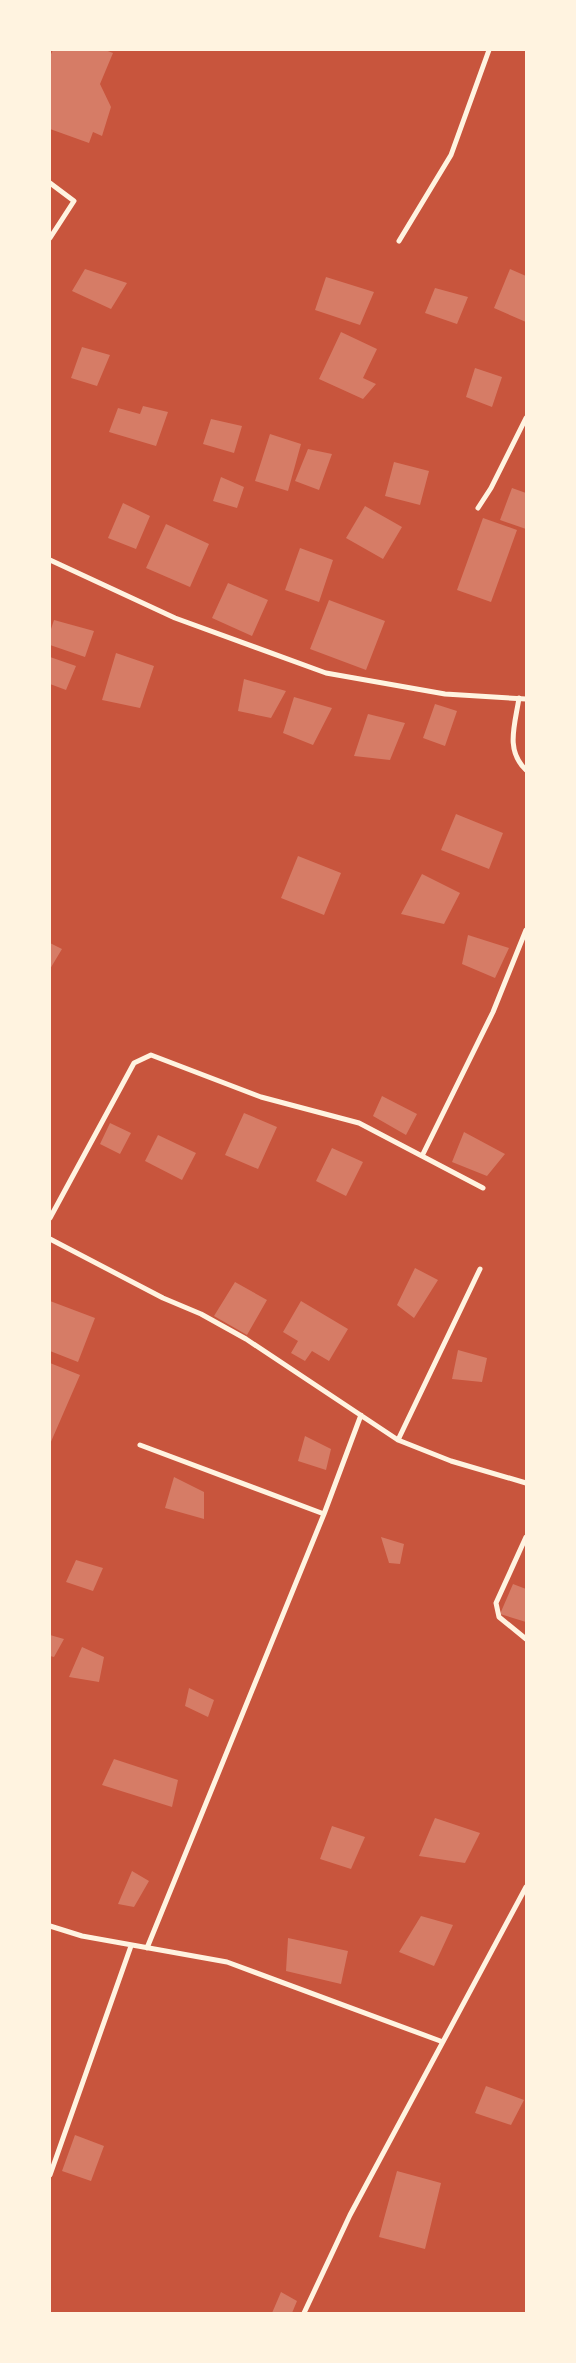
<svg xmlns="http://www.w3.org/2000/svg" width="576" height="2363" font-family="'Varela Round',sans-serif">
<rect width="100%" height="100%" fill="#c8553d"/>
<path fill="#d67c66" d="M53,50H105L113,53L100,84L111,107L102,136L93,132L89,143L50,129V56Z
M85,269L127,283L111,309L72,291Z
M510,269L526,276V322L494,308Z
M326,277L374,292L360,325L315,310Z
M435,288L468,297L457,324L425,313Z
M341,332L377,349L363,378L376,384L363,399L319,379Z
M82,347L110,355L97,386L71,378Z
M475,368L502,377L492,407L466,397Z
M143,406L168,412L156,446L109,432L118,408L140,414Z
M211,419L242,426L234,453L203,444Z
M270,434L301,444L288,491L255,481Z
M308,449L332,454L319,490L295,481Z
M394,462L429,471L420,505L385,496Z
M221,477L244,487L237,508L213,501Z
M512,488L526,493V529L500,520Z
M123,503L150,516L136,549L108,538Z
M365,506L402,527L383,559L346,538Z
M483,518L517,530L491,602L457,590Z
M166,524L209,544L190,587L146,568Z
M300,548L333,560L319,602L285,590Z
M228,583L268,600L252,636L212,618Z
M329,600L385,621L366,670L310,649Z
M54,620L94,631L85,657L50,645V632Z
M116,653L154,666L140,708L102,700Z
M50,657L76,666L66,690L50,684Z
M244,679L286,691L271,718L238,711Z
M294,697L332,708L313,745L283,733Z
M435,704L457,711L445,746L423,738Z
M368,714L405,723L390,760L354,756Z
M456,814L503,833L489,869L441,850Z
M298,856L341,873L324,915L281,898Z
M422,874L460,893L444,924L401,914Z
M468,935L509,948L495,978L462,964Z
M50,943L62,949L50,969Z
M382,1096L417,1114L406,1135L373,1116Z
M244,1113L277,1127L258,1169L225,1155Z
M110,1123L131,1133L120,1154L100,1144Z
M464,1132L505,1154L487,1176L452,1162Z
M158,1135L196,1153L182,1180L145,1161Z
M332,1148L363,1162L346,1196L316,1181Z
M415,1268L438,1280L414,1318L397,1305Z
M235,1282L267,1300L247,1335L214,1316Z
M50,1301L95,1318L78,1362L50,1351Z
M301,1301L348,1329L329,1361L312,1351L305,1361L291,1353L298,1341L283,1332Z
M458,1350L487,1358L482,1382L452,1379Z
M50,1363L80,1375L50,1444Z
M305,1436L331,1449L326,1470L298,1461Z
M174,1477L204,1492V1519L165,1508Z
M381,1537L404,1544L400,1564L389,1563Z
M76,1560L103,1568L93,1591L66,1582Z
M513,1584L526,1589V1622L500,1614Z
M50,1635L64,1639L54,1657L50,1656Z
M82,1647L104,1657L99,1682L69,1677Z
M189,1688L214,1700L208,1717L185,1706Z
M114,1759L178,1780L172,1807L102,1785Z
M435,1818L480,1833L465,1863L419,1856Z
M332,1826L365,1837L351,1869L320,1859Z
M132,1871L149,1881L134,1907L118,1904Z
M421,1916L453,1925L434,1966L399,1952Z
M288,1938L348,1951L341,1984L286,1971Z
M486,2086L524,2100L511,2125L475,2113Z
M75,2135L104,2146L91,2181L62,2171Z
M397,2171L441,2183L425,2249L379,2237Z
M281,2292L297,2301L292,2313H272Z"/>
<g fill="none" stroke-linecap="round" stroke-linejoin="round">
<path stroke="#fff3e0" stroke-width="5" d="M50,183L74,201L50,238
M399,241L451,155L489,50
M478,508L491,488L526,418
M50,560L175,618L326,673L445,694L526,699
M519,698C515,725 505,750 526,770
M422,1156L493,1012L526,930
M50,1218L134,1063L151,1055L261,1097L359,1123L483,1188
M50,1239L163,1298L201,1314L246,1339L398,1440L451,1461L526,1483
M398,1440L480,1269
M140,1445L324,1514
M526,1537L496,1603L499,1617L526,1639
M50,1926L82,1936L227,1962L443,2042
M147,1948L324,1514L361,1415
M50,2175L131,1946
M304,2313L350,2215L526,1887"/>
</g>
<rect width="576" height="2363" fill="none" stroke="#fff3e0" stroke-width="102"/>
</svg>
